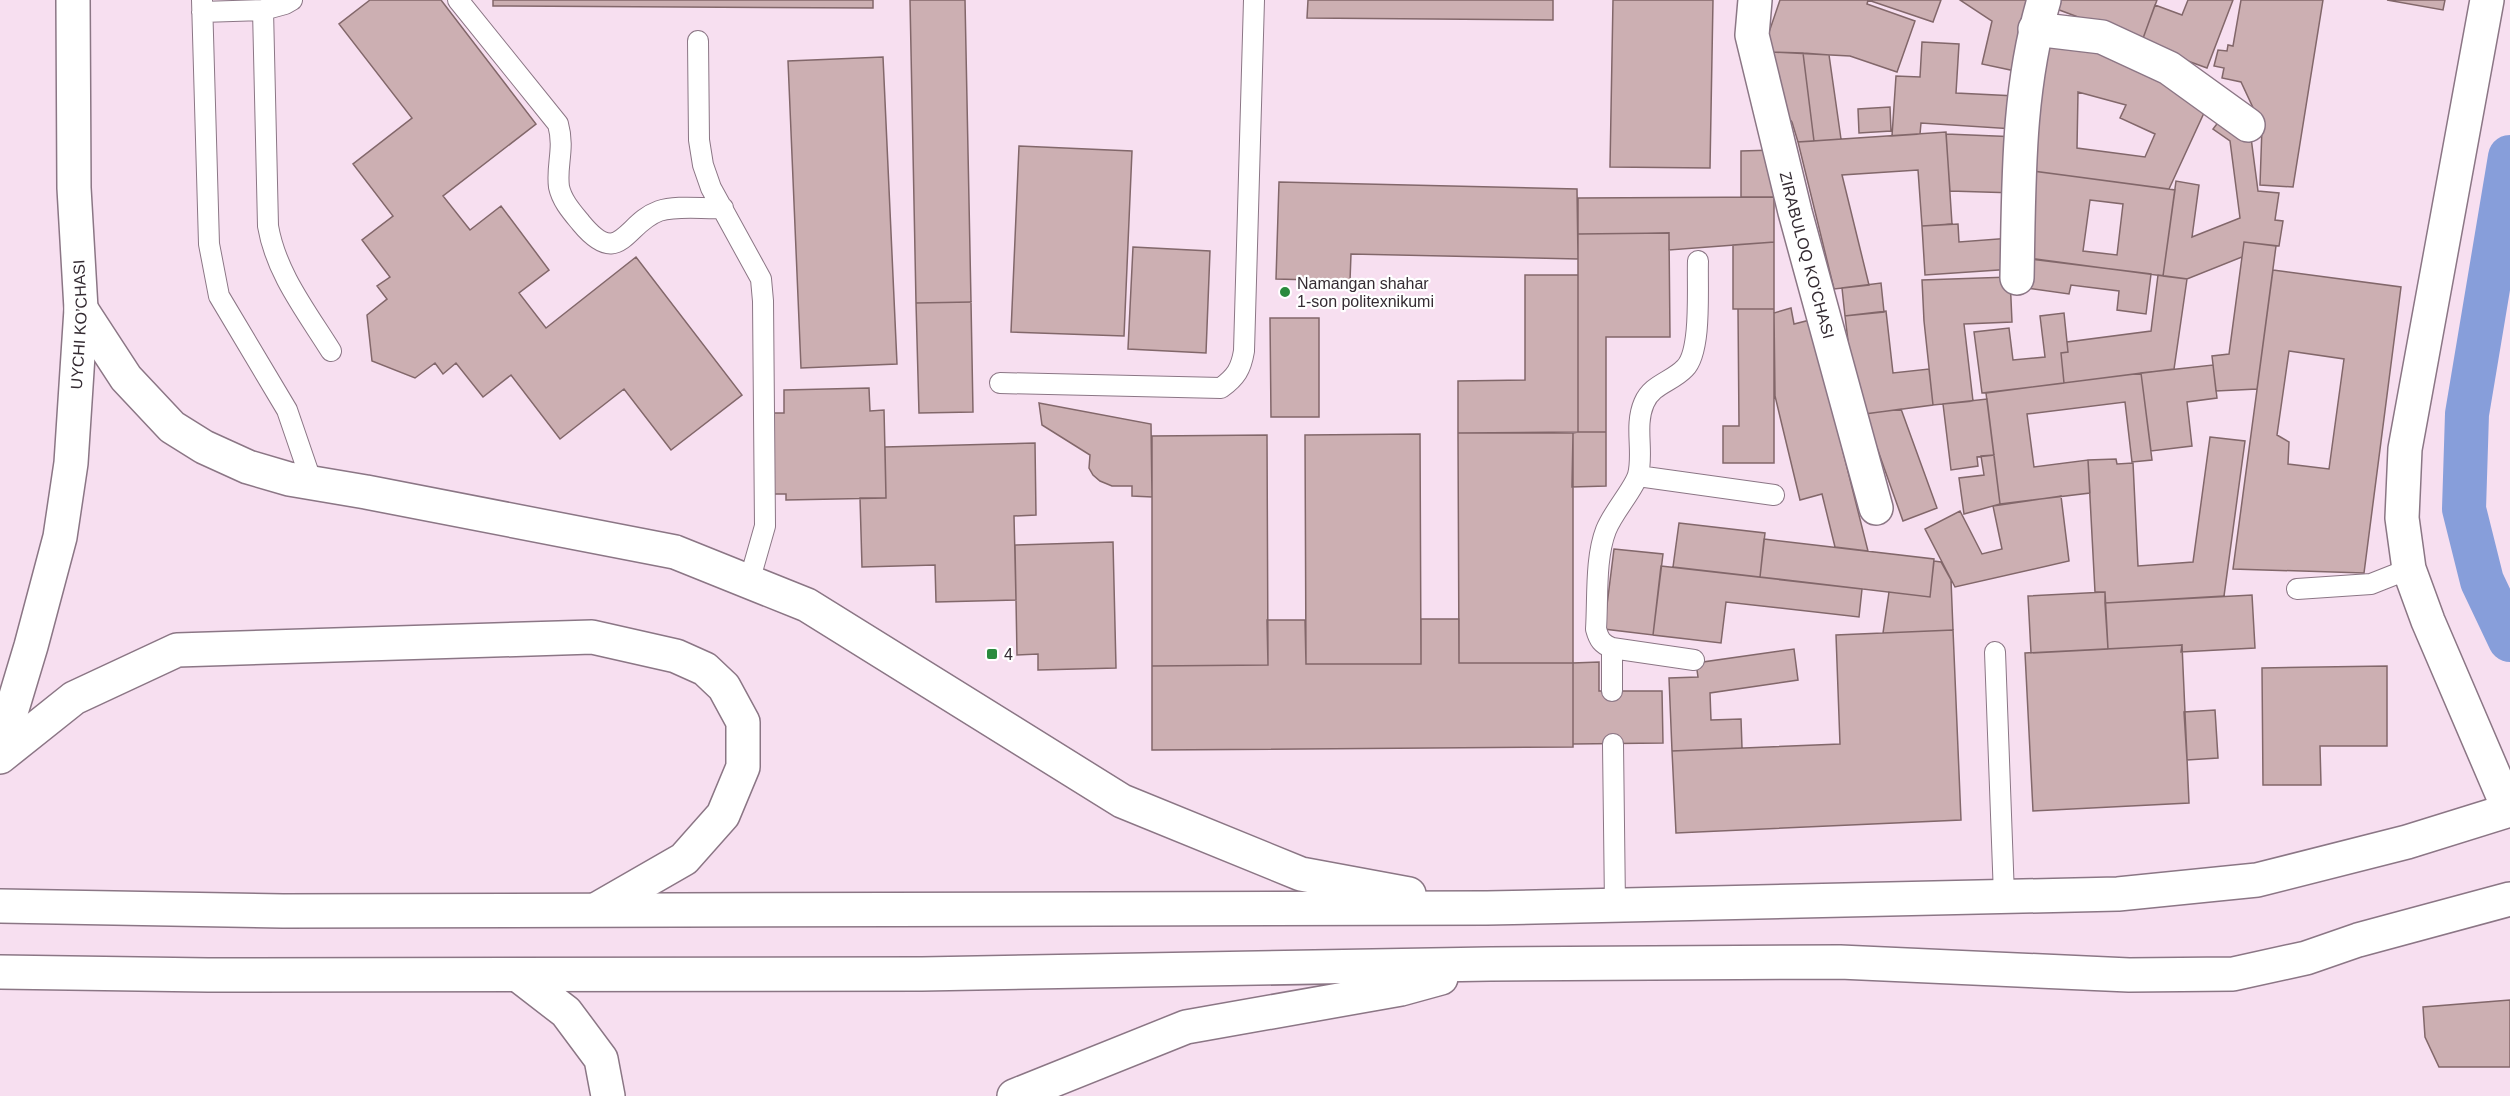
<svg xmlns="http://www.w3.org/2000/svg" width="2510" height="1096" font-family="Helvetica,sans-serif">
<rect width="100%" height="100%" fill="#f7dff0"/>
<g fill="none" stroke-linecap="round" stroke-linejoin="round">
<path stroke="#879eda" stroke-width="44" d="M2510,157L2467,414L2464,509L2482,581L2510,640"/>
</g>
<path fill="#ccafb2" stroke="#82676a" stroke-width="1.5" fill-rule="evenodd" d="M370,0H441L536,124L443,196L470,230L501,206L549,270L519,293L546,328L636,257L742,395L671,450L624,389L560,439L511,375L483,397L456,363L443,374L435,363L415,378L372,361L367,315L387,299L377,286L390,277L362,240L393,216L353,164L412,118L339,24Z
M493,0H873V8L493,6Z
M910,0H965L971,302L916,303Z
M1308,0H1553V20L1307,18Z
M1613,0H1713L1710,168L1610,167Z
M1780,0H1868L1867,4L1915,21L1897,72L1850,56L1772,52L1765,44Z
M1868,0H1941L1933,22Z
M1960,0H2026L2033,16L2020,72L1982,64L1992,21Z
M2057,0H2157L2142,41L2054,8Z
M2188,0H2233L2207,68L2141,44L2155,5L2182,15Z
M2241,0H2323L2293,187L2260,185L2262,127L2241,82L2222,78L2224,68L2214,66L2218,50L2227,51L2228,45L2233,46Z
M2387,0H2445L2443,10Z
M2046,36L2146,64L2209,102L2169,189L2033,171ZM2078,92L2126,105L2120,118L2155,134L2145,157L2077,148Z
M1922,42L1959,44L1956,93L2016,96L2014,129L1921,123L1920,134L1892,136L1896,76L1920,77Z
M1772,52L1803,53L1814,141L1798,142L1792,122L1780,107Z
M1803,53L1829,55L1841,139L1814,141Z
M883,57L897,364L801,368L788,61Z
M1890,107L1891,131L1859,133L1858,109Z
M2226,112L2250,130L2258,191L2279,193L2275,220L2283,221L2279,246L2244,242L2242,257L2187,279L2163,276L2176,181L2199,185L2192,237L2240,218L2230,141L2213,129Z
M1946,132L1952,224L1922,226L1918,170L1842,175L1869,285L1834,289L1798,142Z
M1946,134L2019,137L2016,193L1950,191Z
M1019,146L1132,151L1124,336L1011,332Z
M1774,150V197H1741V151Z
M2033,171L2175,190L2163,276L2029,258ZM2090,200L2123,204L2117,255L2083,251Z
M1279,182L1577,189L1578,259L1351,254L1350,281L1276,279Z
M1774,197V242L1669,250V233L1578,234V198Z
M1958,224L1959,242L2011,238L2013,269L1925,275L1922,226Z
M1669,233L1670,337H1606V432H1578V234Z
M1774,242V309H1733V245Z
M2244,242L2276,246L2257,389L2216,391L2212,356L2229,354Z
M1133,247L1210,251L1206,353L1128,349Z
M2030,259L2151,274L2146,314L2117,310L2119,291L2071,285L2069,294L2026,288Z
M2273,270L2401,287L2364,573L2233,569ZM2289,351L2344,359L2329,469L2288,464L2289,442L2277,435Z
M1525,275H1578V432L1458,433V381L1525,380Z
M2158,275L2187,279L2174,369L2064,383L2061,353L2068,352L2067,342L2151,331Z
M2010,277L2012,322L1964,324L1973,401L1933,405L1924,321L1922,280Z
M1881,283L1884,312L1845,316L1842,288Z
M971,302L973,412L919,413L916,303Z
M1791,308L1794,324L1810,320L1868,551L1835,547L1822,494L1800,500L1775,396L1774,313Z
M1738,309H1774V463H1723V426H1739Z
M1886,311L1893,373L1929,369L1933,405L1857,415L1845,316Z
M2064,313L2068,352L2061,353L2064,383L1982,393L1974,332L2009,328L2013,360L2045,357L2040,316Z
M1270,318H1319V417H1271Z
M2213,365L2217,398L2187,402L2192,446L2151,451L2141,373Z
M2141,373L2152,460L2132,462L2125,402L2027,414L2034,467L2088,460L2090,493L2000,504L1986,393Z
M869,388L870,411L884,410L886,498L786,500V494H769L768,413H784V390Z
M1987,399L1994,455L1977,457L1978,466L1951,470L1943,404Z
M1039,403L1151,424L1152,497L1132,496V486H1112L1100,481L1093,475L1089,468L1090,455L1042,425Z
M1901,409L1937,508L1903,521L1865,414Z
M1578,432H1606V486L1572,487L1573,433Z
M1458,433H1573V663H1459Z
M1420,434L1421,664H1306L1305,435Z
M1267,435L1268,665L1152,666V436Z
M2210,437L2245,441L2224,596L2105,603V592H2095L2088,460L2116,459L2117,464L2133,463L2138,566L2193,562Z
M1035,443L1036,515L1014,516L1016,600L936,602L935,565L862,567L860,498H886L885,447Z
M1994,455L2000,504L1964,514L1959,478L1984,475L1981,456Z
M2061,496L2069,561L1955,587L1925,529L1960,511L1982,554L2002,549L1993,506Z
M1679,523L1765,533L1760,577L1673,567Z
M1764,539L1934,559L1930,597L1760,577Z
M1113,542L1116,668L1038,670V654L1017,655L1015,545Z
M1614,549L1663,554L1653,635L1604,629Z
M1934,561L1941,562L1951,580L1953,630L1883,633L1889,592L1930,597Z
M1661,566L1862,589L1859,617L1726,602L1721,643L1653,635Z
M2105,592L2108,649L2031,653L2028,596Z
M2252,595L2255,648L2181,652L2182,645L2108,649L2105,603Z
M1421,619H1459V663H1573V747L1152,750V666L1268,665L1267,620H1305L1306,664H1421Z
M1953,630L1961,820L1676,833L1672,751L1840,744L1836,635Z
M2182,645L2189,803L2033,811L2025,653Z
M1794,649L1798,680L1710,693L1711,720L1741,719L1742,748L1672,751L1669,678L1698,677L1696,663Z
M1599,662V691H1662L1663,743L1573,744V663Z
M2387,666V746H2320L2321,785H2263L2262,668Z
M2215,710L2218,758L2187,760L2184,712Z
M2510,1000V1067H2439L2425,1037L2423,1007Z"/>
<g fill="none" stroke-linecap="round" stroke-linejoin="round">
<defs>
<path id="lane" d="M202,0L209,244L219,296L287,410L312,483
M458,0L558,124C565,149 556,165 559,187C562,201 572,212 581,223C620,270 625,223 659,211C677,205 703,209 723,208
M263,10L285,4L292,0
M202,12L263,10L268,226C276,273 306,311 331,351
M698,41L699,140L703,165L711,188L761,279L763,301L765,526L749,582
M1000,383L1221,388C1236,377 1241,369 1244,351L1254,0
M1638,476L1774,495
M2297,589L2371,584L2409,569
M1612,648L1694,660
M1995,652L2004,896
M1612,691V648C1602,644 1599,640 1596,629C1598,599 1595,558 1606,530C1613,512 1634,489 1638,475C1644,452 1634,426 1644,403C1652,384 1672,382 1685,368C1702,351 1697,286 1698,261
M1613,744L1615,905"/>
<g id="street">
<path id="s1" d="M1755,0L1752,35L1795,212L1876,508"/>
<path d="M2487,0L2405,449L2402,518L2409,569L2428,621L2509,810"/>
<path d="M2035,29L2102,37L2169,68L2248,125"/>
<path d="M2017,278C2019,184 2017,91 2044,0"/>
</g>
<g id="primary">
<path d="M81,309L126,378L172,427L204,447L248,467L289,479L366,492L675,552L807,605L1122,801L1301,874L1409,894"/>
<path id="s2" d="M0,749L31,646L60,537L71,463L81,309L74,188L73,0"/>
<path d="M0,757L74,698L177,650L592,637L676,656L705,669L724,687L743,722V767L723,815L684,859L597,909"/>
<path d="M0,906L283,911L1487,908L2118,894L2257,880L2407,842L2510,810"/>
<path d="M0,972L208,975L922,974L1490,964L1840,962L2129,975L2233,974L2306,958L2358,940L2510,899"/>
<path d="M518,975L566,1012L601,1059L608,1096"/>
<path d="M1014,1096L1186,1027L1401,989L1441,978"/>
</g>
</defs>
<use href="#lane" stroke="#8b7685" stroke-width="22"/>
<use href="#street" stroke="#8b7685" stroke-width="36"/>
<use href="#primary" stroke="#8b7685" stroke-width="36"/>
<use href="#lane" stroke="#fff" stroke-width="20"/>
<use href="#street" stroke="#fff" stroke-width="33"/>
<use href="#primary" stroke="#fff" stroke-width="33"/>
</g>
<g fill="#2a8a3d" stroke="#fff" stroke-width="2">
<circle cx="1285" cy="292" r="6"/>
<rect x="986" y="648" width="12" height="12" rx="3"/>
</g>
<g text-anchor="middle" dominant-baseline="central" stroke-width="4.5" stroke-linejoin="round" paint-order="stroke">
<g font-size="16" fill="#342b32" stroke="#fff">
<text stroke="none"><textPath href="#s1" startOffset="262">ZIRABULOQ KO'CHASI</textPath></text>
<text stroke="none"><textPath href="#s2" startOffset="434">UYCHI KO’CHASI</textPath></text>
</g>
<g font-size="16" fill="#342b32" stroke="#fff" text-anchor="start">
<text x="1297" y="283">Namangan shahar<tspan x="1297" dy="18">1-son politexnikumi</tspan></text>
<text x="1004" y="654">4</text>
</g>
</g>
</svg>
